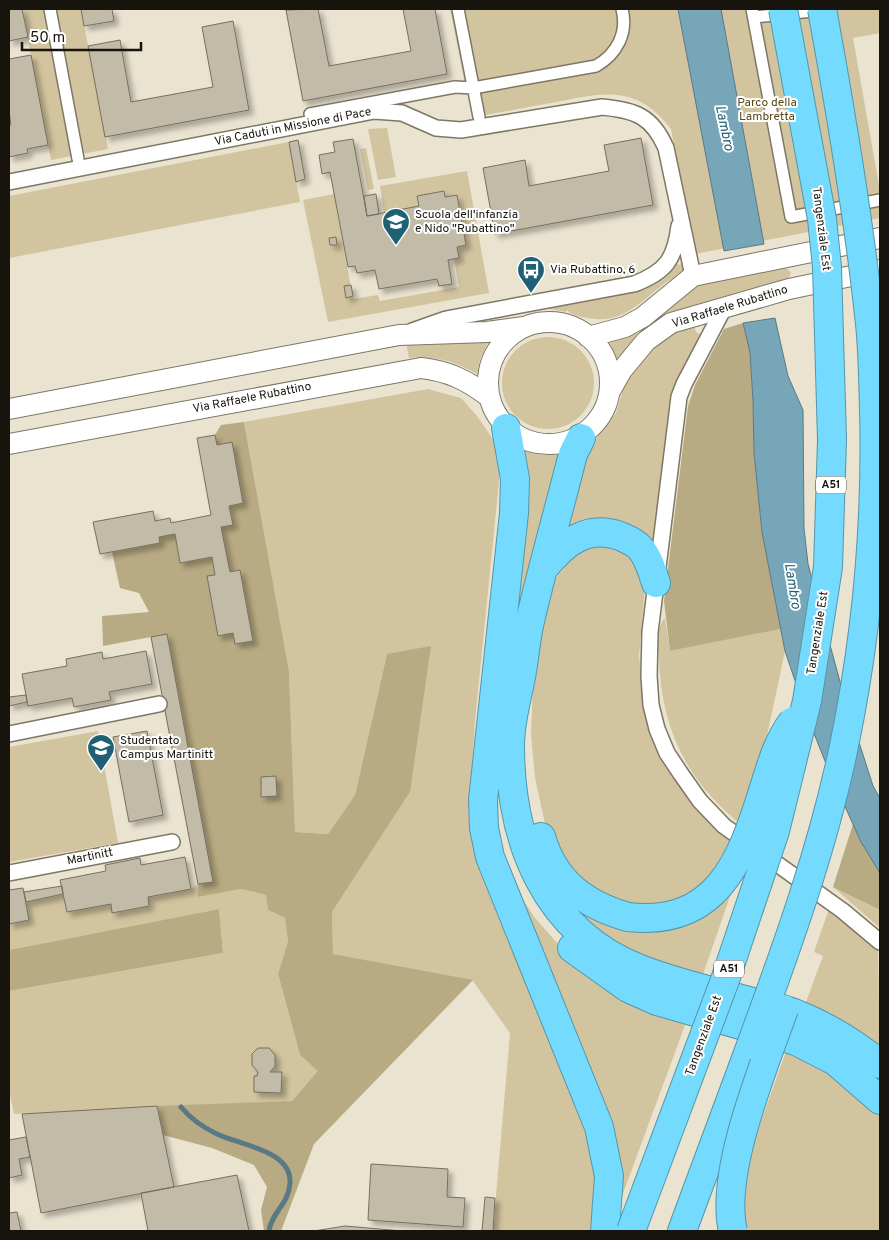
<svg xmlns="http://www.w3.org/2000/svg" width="889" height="1240" font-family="Overpass,sans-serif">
<defs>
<filter id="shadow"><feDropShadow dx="4.5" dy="4.5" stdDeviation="2.5" flood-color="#0004"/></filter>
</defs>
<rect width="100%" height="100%" fill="#eae3d0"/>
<path fill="#d2c49e" d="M22,9H81L108,149L51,160Z
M450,9H880V33L853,38L880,191V218L695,254L671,129C637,85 606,92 557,102C533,106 509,111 485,115L466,89Z
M387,128L396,177L378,180L368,129Z
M289,142L300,202L9,258V196Z
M366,148L374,189L368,190L360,149Z
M467,171L489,293L328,322L303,200L334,194L353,299L378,295L380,301L459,287L454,259L457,247L466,245L456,195L445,197L444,191L417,196L419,206L384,213L380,186Z
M685,255C686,258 687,263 686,266C684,273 670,279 665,283C640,302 622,325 588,318C581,317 571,315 567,310L566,312L550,309V307L675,263L680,265Z
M784,267L791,272L788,281L699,304L667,316L664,313L700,284Z
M694,325L696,332L705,337L693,357L655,556L649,548L563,540L587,451L616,413L623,390L631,373L645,354L674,332Z
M636,333L640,336L618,361L609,341Z
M502 383a46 46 0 1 1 92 0a46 46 0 1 1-92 0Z
M406,342H488L480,359L477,374C454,361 436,356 409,358Z
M428,389L461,398L477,416L502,452L475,721L469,812L496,909L578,1109L596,1168L594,1231H493L510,1033L473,981L333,954L332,912L410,792L387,654L355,795L328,834L295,832L289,671L244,422Z
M523,450L542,455H560L518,642L514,626Z
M601,542L634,556L645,589L639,655L642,689L649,723L737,844L691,901L616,907L558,859L545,824L535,778L531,735L534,655L552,583L578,551Z
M665,618L670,651L781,629L785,651L768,731L743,826C687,782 661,729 659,658C658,646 656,626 665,618Z
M98,731L118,843L9,862V747Z
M513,876L518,892L535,918L573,961L688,1017L621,1199L507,877Z
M198,884V897L241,889L266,895L268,910L285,918L288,941L278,974L300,1055L319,1071L292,1101L14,1114L9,1090V991L223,953L219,909L9,950V924L29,920L26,902L63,894L67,912L111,904L113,913L149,906L148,897L191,889Z
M734,885L701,980L596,937L565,892L622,925Z
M833,887L880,910V928Z
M829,909L878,949L880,1056L803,1010L823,956L814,952Z
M788,1046L819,1061L880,1111V1231H741L747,1160Z"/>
<path fill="#b8aa82" d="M743,323L750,352L753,401L754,453L762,532L781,629L670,651L664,601L688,406L695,385L724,329Z
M244,422L289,671L295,832L328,834L355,795L387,654L431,646L410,792L332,912L333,954L473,980L314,1144L281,1231H264L261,1210L267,1187L254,1165L212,1148L163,1135L157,1106L292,1101L318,1071L300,1055L278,974L288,941L285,918L268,910L266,895L241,889L198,897V884L213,881L167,634L103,646L102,616L149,612L139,593L120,588L112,552L159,543V537L175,534L180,563L212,557L215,575L208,576L218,636L233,633L236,644L253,641L240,570L230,572L221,527L233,525L229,506L243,503L232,443L217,445L215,435L221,425Z
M853,824L880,873V910L833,887Z
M219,909L223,953L9,991V950Z"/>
<path fill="#76a6b8" stroke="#597a85" d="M678,9H721L764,244L724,251Z
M775,318L788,376L803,410L804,528L808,564L842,689L873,786L880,798V873L861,842L829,771L807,716L785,651L762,532L754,453L753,401L750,352L743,323Z"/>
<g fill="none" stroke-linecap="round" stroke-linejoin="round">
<path stroke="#597a85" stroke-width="5" d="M181,1107C191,1119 202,1127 217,1134C239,1145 292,1150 290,1183C289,1204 271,1213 269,1231"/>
</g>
<path fill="#c2bba8" stroke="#766f5e" filter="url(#shadow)" d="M9,9H22L28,37L9,41Z
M81,9H112L114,21L84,26Z
M318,9L329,66L411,51L403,9H435L447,74L303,101L286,10Z
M233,21L249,110L105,137L88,46L120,40L131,102L213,87L202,27Z
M31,55L48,145L27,149L28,153L9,157V126L11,125L9,111V59Z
M641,138L653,205L495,234L483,168L525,160L529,186L609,171L604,145Z
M353,139L367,216L419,206L417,196L444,191L445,197L457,195L466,245L457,247L459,258L448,260L452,284L439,286L437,279L379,289L375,270L357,273L355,266L348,267L330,172L322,174L319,155L335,152L333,142Z
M298,140L305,179L296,182L289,142Z
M376,194L379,214L367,216L364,196Z
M336,237L337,245H330L329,238Z
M351,285L353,296L346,298L344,286Z
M215,435L217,445L232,442L243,503L229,506L233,525L221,527L230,572L240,570L253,641L235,644L233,633L218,636L207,576L215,575L212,557L180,563L175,534L159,537L160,543L100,554L93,522L153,511L155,521L170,518L171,523L211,515L197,438Z
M167,634L213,882L198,884L151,637Z
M146,651L152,684L109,692L111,700L74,707L72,698L28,706L22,674L67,666L66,659L102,652L103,659Z
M26,695L27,702L9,706V697Z
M147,731L163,815L129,822L113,737Z
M276,776L277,796L261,797V777Z
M185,857L191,889L148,897L149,906L112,913L111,904L67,912L60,880L106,871L105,865L140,858L141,865Z
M62,886L63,894L26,902L24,892Z
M23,888L29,920L9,924V890Z
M258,1048H269L275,1055V1066L270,1072H282L281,1093L254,1092V1076H257L258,1072L252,1065V1054Z
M157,1106L174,1187L41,1213L22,1114Z
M26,1137L30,1157L19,1159L22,1175L9,1178V1140Z
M371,1164L448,1169L447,1197L465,1198L463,1227L368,1220Z
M237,1175L249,1231H148L141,1193Z
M485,1197L495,1198L493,1231H482Z
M17,1212L21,1231H9V1213Z
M345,1226L403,1231H314Z"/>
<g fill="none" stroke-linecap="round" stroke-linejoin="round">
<defs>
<path id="pedestrian" d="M50,9L78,159
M458,9L479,117
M752,9L791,217L880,200
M754,17L822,10
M310,114L455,87L473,88L596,66C617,54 628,33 622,9"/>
<path id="minor" d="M9,182L374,111L402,113L436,128L461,130L602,107C635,110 652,116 666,148L693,276
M725,306L684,384L679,397L650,632L649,676L651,705L657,729L667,753L681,774L700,801L724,826L843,911L880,942
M412,331L446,319L634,284C666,272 675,259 679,226
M9,734L159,704
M9,873L172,842"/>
<path id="tertiary" d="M488 383a61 61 0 1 1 122 0a61 61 0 1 1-122 0Z
M588,337L625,327L643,317L693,276L880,238
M610,391L622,370L646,341L671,323L789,289L880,270
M9,409L399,335L487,332L524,327
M9,444L421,368C448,371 467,380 489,397"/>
<path id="motorway" d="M506,428L515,479L514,513L483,800L484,828L490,857L599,1127L609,1176L605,1231
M581,438L573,454C559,510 543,565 530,621C526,637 525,654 522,671C518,696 510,719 510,745C510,842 545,932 640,969C676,983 716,992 753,1002C767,1005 781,1008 794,1013C825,1025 854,1043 880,1064
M544,568C564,543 587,524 620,536C627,539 635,542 640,548C649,558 652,571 656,583
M541,837C554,882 585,905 628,917
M572,948L628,988L657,1001L796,1041L835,1061L880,1100
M682,1231L751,1045"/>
</defs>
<use href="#pedestrian" stroke="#7d7766" stroke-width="14"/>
<use href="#minor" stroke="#7d7766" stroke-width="18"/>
<use href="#tertiary" stroke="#7d7766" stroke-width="22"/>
<use href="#motorway" stroke="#5495aa" stroke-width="30"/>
<use href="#pedestrian" stroke="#fff" stroke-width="11"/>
<use href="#minor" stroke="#fff" stroke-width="15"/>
<use href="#tertiary" stroke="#fff" stroke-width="20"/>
<use href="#motorway" stroke="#75dbfe" stroke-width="28"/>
<defs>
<path id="motorway-bridge" d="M628,917C716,927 741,862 763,791C771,766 777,742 793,721
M751,1045C787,947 823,848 844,746C867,635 877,521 874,408C873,380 873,352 870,324C859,218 841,113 822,9
M631,1231L725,980L775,831L807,701L828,567L832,440L827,267L822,219L783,9
M733,1231C719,1173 764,1066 784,1009"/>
</defs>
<use href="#motorway-bridge" stroke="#5495aa" stroke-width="30" stroke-linecap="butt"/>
<use href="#motorway-bridge" stroke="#75dbfe" stroke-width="28"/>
</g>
<defs>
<symbol id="school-pin" viewBox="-11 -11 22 30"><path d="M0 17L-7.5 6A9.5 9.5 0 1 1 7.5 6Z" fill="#1f6075" stroke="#fff"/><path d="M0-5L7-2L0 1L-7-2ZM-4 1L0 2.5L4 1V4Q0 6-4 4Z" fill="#fff"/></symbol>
<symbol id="bus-pin" viewBox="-11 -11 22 30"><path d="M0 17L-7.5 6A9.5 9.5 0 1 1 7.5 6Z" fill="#1f6075" stroke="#fff"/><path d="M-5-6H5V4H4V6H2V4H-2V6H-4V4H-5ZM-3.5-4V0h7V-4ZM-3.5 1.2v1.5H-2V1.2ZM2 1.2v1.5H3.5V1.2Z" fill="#fff"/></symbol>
<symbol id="university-pin" viewBox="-11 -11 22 30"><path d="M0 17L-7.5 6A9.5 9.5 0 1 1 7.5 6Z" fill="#1f6075" stroke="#fff"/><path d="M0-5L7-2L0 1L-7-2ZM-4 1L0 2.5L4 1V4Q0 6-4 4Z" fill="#fff"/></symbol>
</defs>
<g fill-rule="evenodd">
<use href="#school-pin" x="380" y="206" width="32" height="43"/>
<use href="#bus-pin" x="515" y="254" width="32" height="43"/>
<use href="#university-pin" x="85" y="732" width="32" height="43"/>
</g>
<g text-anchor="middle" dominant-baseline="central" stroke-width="4" stroke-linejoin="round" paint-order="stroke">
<g fill="#fff" stroke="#5c5a56" stroke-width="1">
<rect x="816" y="476.5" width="30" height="17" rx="4"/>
<rect x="714" y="960.5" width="30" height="17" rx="4"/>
</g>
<g font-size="11" font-weight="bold" fill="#16140d">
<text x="831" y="485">A51</text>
<text x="729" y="969">A51</text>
</g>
<g font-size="12" fill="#584816" stroke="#fff">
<text x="767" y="103">Parco della<tspan x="767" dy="14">Lambretta</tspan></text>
</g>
<g font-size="12" fill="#16140d" stroke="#fff">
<text transform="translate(293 127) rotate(-11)">Via Caduti in Missione di Pace</text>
<text transform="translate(821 229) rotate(83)">Tangenziale Est</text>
<text transform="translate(730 307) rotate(-17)">Via Raffaele Rubattino</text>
<text transform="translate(252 398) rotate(-11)">Via Raffaele Rubattino</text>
<text transform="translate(818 633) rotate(-81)">Tangenziale Est</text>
<text transform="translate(90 857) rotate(-11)">Martinitt</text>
<text transform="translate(704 1036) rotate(-70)">Tangenziale Est</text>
</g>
<g font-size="12" fill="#16140d" stroke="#fff" text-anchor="start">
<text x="415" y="215">Scuola dell'infanzia<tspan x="415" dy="14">e Nido "Rubattino"</tspan></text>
<text x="550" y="270">Via Rubattino, 6</text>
<text x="120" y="741">Studentato<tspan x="120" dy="14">Campus Martinitt</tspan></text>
</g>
<g font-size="14" font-style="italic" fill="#226074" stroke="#fff">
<text transform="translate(724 128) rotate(78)">Lambro</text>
<text transform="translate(792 586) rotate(81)">Lambro</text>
</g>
</g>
<rect width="889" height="1240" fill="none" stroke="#16140d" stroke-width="20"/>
<path d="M22 42v8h119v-8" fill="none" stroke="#16140d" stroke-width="2.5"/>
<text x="30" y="42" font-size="15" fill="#16140d" stroke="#ffffff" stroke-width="4" paint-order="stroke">50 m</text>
</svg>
